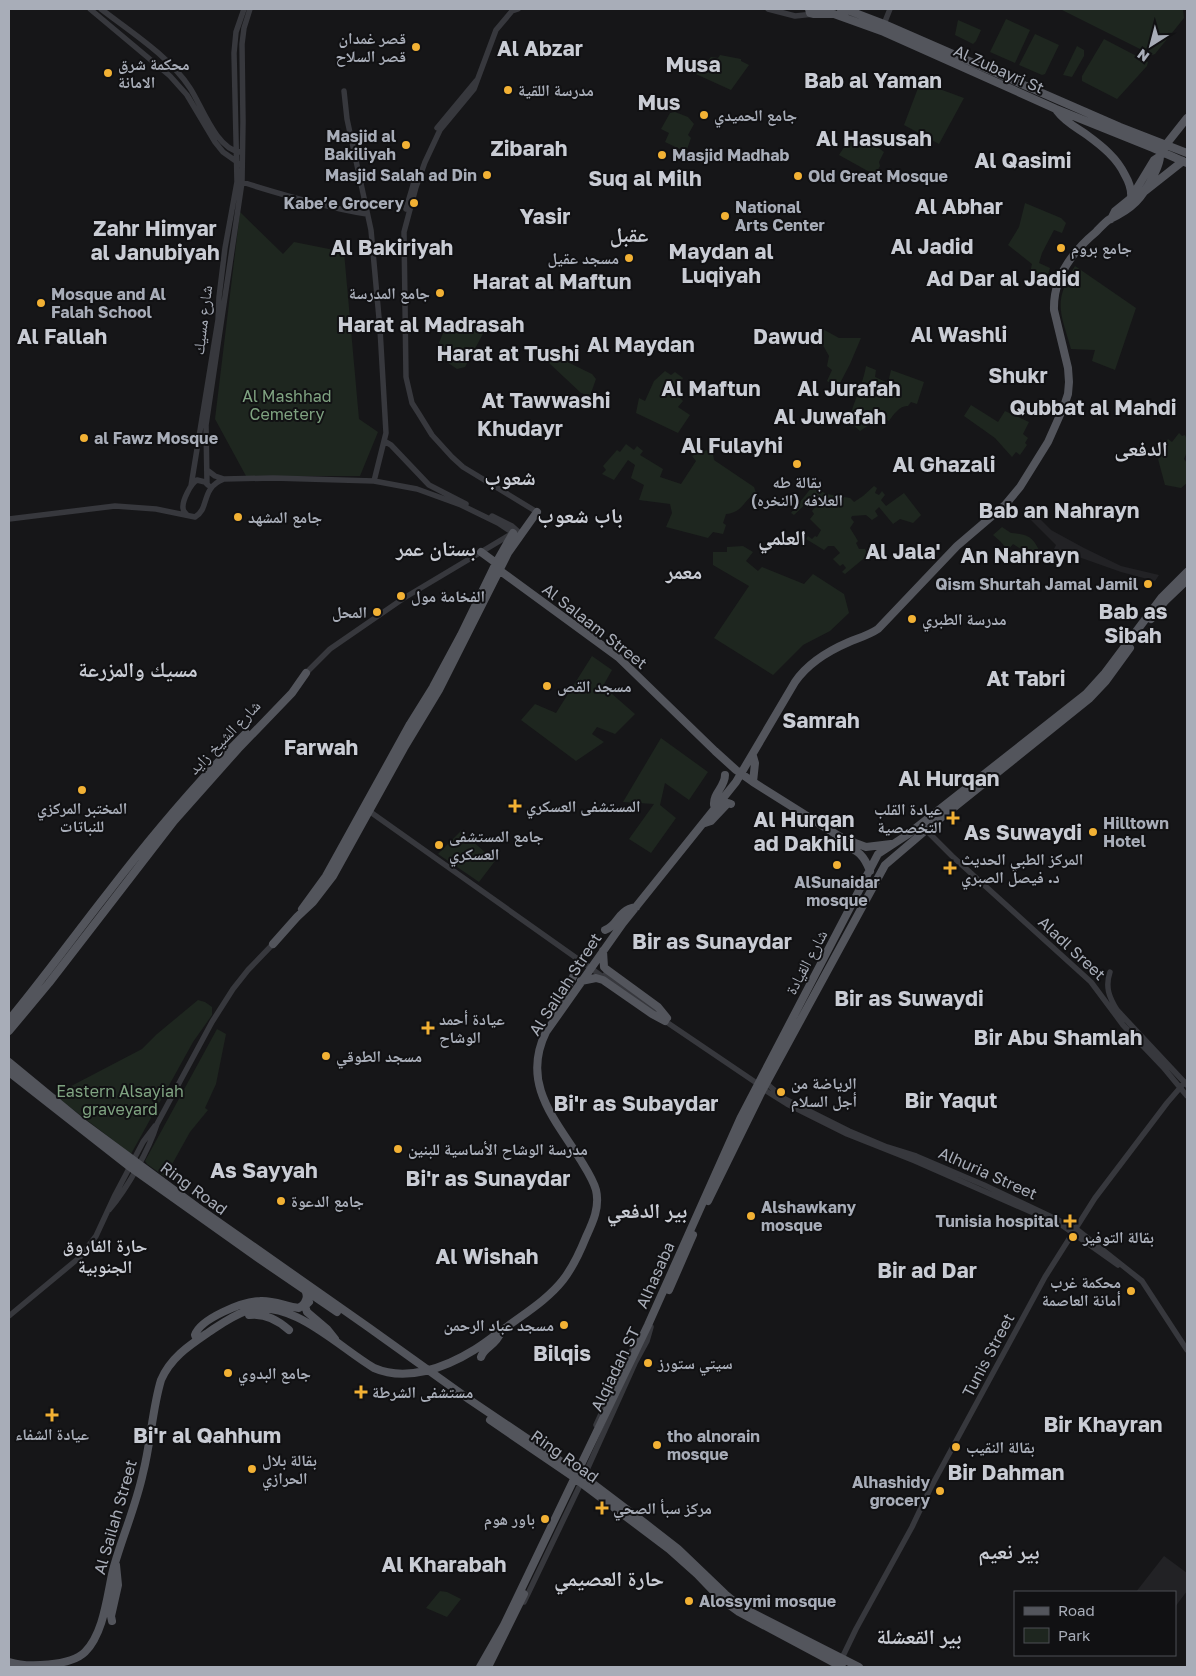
<svg xmlns="http://www.w3.org/2000/svg" width="1196" height="1676" font-family="'Golos Text','Noto Naskh Arabic',sans-serif">
<rect width="100%" height="100%" fill="#161618"/>
<path fill="#222225" d="M1028,507L1051,530L1084,548L1121,566L1159,575L1155,581L1121,572L1073,555L1062,549L1058,555L1052,553L1056,545L1023,512Z
M1164,1556L1187,1573V1591L1175,1607V1592H1136Z"/>
<path fill="#1e261f" d="M1060,9H1183L1184,18L1155,54L1152,55Z
M1006,19L1030,30L1015,63L990,52Z
M958,20L981,30L976,41L973,44L955,35Z
M1035,34L1059,45L1045,74L1042,75L1019,65Z
M1104,39L1148,62L1147,66L1117,99L1082,81V76Z
M1077,46L1084,50V56L1072,77L1063,75Z
M720,55L741,59V61L749,65L731,90L687,70L689,67L694,69L696,65L702,68L711,57L718,58Z
M934,87L964,98L939,144L904,125L918,88Z
M675,112L688,117L694,124L688,135L691,138L686,152L665,142L669,133L661,129L670,113Z
M855,130L884,152L879,162L880,166L875,175L839,155Z
M1025,203L1061,218L1066,223L1062,233L1054,230L1042,253L1039,263L1050,268L1044,287L1028,281L1032,264L1008,245L1019,227Z
M240,212L283,254L294,242L344,252L359,419L378,432L360,476H246L215,419Z
M1075,266L1136,308L1115,370L1092,361L1095,350L1071,349C1060,310 1053,303 1075,266Z
M466,318L484,332L465,367L457,369L438,356L443,346L439,343L447,323L455,328Z
M819,327L839,338H861L850,364L838,387L827,381L832,370L827,366L829,356L820,340L822,337L817,331Z
M553,355L592,374L596,379L590,396L581,393L549,363Z
M866,366L876,370L875,377L888,383L891,370L924,382L917,404L911,402L908,406C900,405 893,415 889,421L877,415L869,425L860,431L851,423C850,408 857,399 861,385C863,379 865,372 866,366Z
M665,371L671,375L675,372L683,378L675,393L683,401L678,407L690,415L678,433L636,413L639,398L645,401L654,381Z
M971,405L998,422L1005,411L1029,422L1023,434L1028,438L1025,443L1027,445L1020,455L1016,452L1012,457L995,438L964,416Z
M1179,433L1182,436L1185,435C1189,443 1188,451 1184,459L1187,463V483L1181,488L1165,485L1158,459L1165,452L1161,448L1168,439L1172,442Z
M626,444L634,450L637,446L643,451L640,455L663,469L660,477L681,484L696,461L692,456L707,450L713,454L714,460L754,487L756,493C742,501 744,512 726,514L723,523L726,525L723,534L713,532L708,538L666,527L672,513L670,504L639,500L644,485L631,478L635,465L628,460L614,480L602,474L606,470L603,466L617,450L620,452Z
M874,486L877,488L875,493L879,495L882,491L885,495L881,500L886,506L904,493L921,515L913,523L900,519L893,524L879,507L875,511L878,516L872,520L866,515L852,516L851,518L854,522L850,528L858,541L856,543L859,549H865L868,555L845,574L842,572L846,568L843,564L840,566L833,559L840,553L834,546H828L824,550L806,539L808,536L812,539L815,536L817,537L821,530L810,519L814,514L812,511L819,502L814,496L794,515L791,513L812,487L827,494L850,498L854,502L863,496Z
M1002,527L1011,533C1025,534 1032,535 1039,550L1032,556L1013,544L1008,550L1000,541L993,535Z
M743,546L753,552L746,561L758,571L762,567L804,584L813,574L844,594L849,613L830,631L803,645L773,675L714,638L749,586L713,565V552H727V547Z
M592,656L612,670L603,686L635,714L615,734L597,727L592,734L604,742L576,761L521,720L535,704L556,713Z
M661,738L708,772L689,800L665,783L660,805L676,818L651,853L629,839L654,804L623,802Z
M461,831L495,861L479,882L438,854Z
M198,1000L205,1002L212,1007V1015L193,1042L131,1154L54,1095L142,1049L157,1034Z
M217,1029L226,1034L216,1084L205,1108L208,1110L190,1132L165,1177L147,1164L145,1161Z
M440,1591L447,1592L461,1599L447,1617L426,1608Z"/>
<g fill="none" stroke-linecap="round" stroke-linejoin="round">
<path stroke="#37383d" stroke-width="5.5" d="M90,9L170,76L187,95L215,142L223,152L240,164
M101,9C131,32 169,56 190,88C202,106 216,149 240,152
M518,9L512,11L496,30L474,89L440,130L425,162L416,187L404,232L406,377L412,403L419,414L432,435L452,457L463,467L537,512
M768,9L795,16L814,14
M884,24L890,9
M344,91L347,119L371,230L380,329L386,433L374,481
M437,128L476,81
M242,182C283,195 324,207 367,214
M406,209L416,175
M384,441L391,445L429,485L466,504
M207,470L215,476L224,479L273,478L374,481L417,489L461,505L498,523L513,533L404,598L330,649L306,673
M207,484L206,425L242,182L243,122L242,44L244,28L250,9
M191,486L218,320L219,297L225,248L237,182L234,53L236,32L244,9
M187,515C185,512 183,512 183,508C182,501 191,483 197,480L205,482L208,485
M492,516L512,526L521,534
M9,519L115,506L156,509L195,517C210,509 200,488 224,479
M369,811C448,867 527,923 606,979
M926,830L952,856L1091,982L1123,1025L1163,1067L1187,1096
M1110,972C1105,987 1109,997 1117,1010L1187,1085
M605,975L661,1014
M662,1019L758,1084
M766,1083L785,1099L849,1131L887,1147L916,1156L984,1185L1075,1228L1142,1281L1187,1350
M763,1089L787,1104L847,1134L915,1161L1063,1226L1118,1265
M109,1210C127,1189 149,1150 157,1124L212,1022L233,989L248,970L273,944
M9,1316L80,1257L96,1236L115,1195L143,1142L155,1126
M596,1425L616,1381L634,1346
M524,1602L581,1483L635,1363L647,1341L651,1327
M842,1658L856,1629L912,1527L930,1489L1045,1277L1095,1198L1167,1103L1185,1082"/>
<path stroke="#53555c" stroke-width="8" d="M809,9L810,13L814,14H834L884,32L1056,109L1153,148L1187,163
M841,9L850,11L884,24L1120,127L1187,153
M1057,111C1065,122 1077,128 1087,135C1102,146 1117,158 1125,175C1129,182 1132,189 1131,198
M1145,191L1183,161
M1111,219L1115,211L1131,198L1154,160L1160,156L1168,142L1187,118
M481,552L496,563L497,566
M499,570L618,657L715,751L736,770L753,782L842,838L866,847L891,844
M1151,619L1165,601L1187,580
M753,756L755,763L753,782
M716,808L714,805C713,793 725,787 725,775
M705,823L711,821L728,803L731,804
M838,841C856,851 862,851 870,871
M302,909L326,876L410,724L433,687L461,635L496,563L513,533
M605,930C619,925 616,911 636,907
M273,944L297,917L313,902L333,876L404,748L439,690L508,553L537,512
M603,951L604,967L606,969L658,1007L667,1018
M581,981L596,978L603,980L652,1014L665,1021
M562,1009L559,1006C559,993 574,983 576,968
M9,1020C43,979 74,936 107,894C150,838 196,783 246,733
M9,1031L49,983L174,821L238,749L292,693L306,673
M9,1062L83,1123L197,1207L368,1327L470,1400L584,1477L646,1524L678,1549L725,1594L741,1607L859,1667
M9,1072L130,1167L258,1258L337,1312
M708,1201L763,1089L885,865L926,830L1089,699L1106,681L1130,648
M669,1290L693,1235
M309,1302L305,1306L307,1312L327,1329L335,1339
M249,1315C264,1313 278,1320 289,1330
M197,1340L195,1335C200,1319 243,1301 260,1301C273,1300 285,1306 299,1308C305,1304 309,1297 305,1290
M481,1357C484,1347 496,1346 501,1332
M490,1420L572,1476L669,1549L697,1574L721,1599L739,1612L842,1667
M112,1621L111,1616L118,1585L116,1565
M9,1662C27,1668 71,1666 85,1652C104,1633 107,1596 113,1570C122,1537 136,1506 143,1473C151,1442 152,1410 161,1380C171,1357 190,1345 209,1332C221,1324 232,1316 246,1311C291,1297 337,1346 374,1368C406,1382 445,1368 474,1350C486,1343 496,1334 508,1326C527,1312 548,1299 563,1280C573,1267 580,1252 586,1237C593,1222 600,1207 596,1190C593,1179 586,1169 580,1159C554,1118 521,1083 546,1032L623,923L736,782L795,682C808,663 828,651 849,642C859,638 869,635 878,629L957,546L1005,505L1020,487L1048,442L1064,406L1068,394L1069,382L1068,368L1054,310C1053,278 1072,252 1096,232C1100,228 1105,222 1110,219C1119,215 1128,210 1136,202C1143,195 1148,186 1153,177C1156,170 1160,164 1160,156
M480,1667L504,1625L648,1325L741,1117L878,854L907,835L1086,694L1105,673L1162,597L1187,572
M488,1667L524,1594"/>
</g>
<g fill="#f2b134" stroke="#111113" stroke-width="2">
<circle cx="416" cy="47" r="5"/>
<circle cx="108" cy="73" r="5"/>
<circle cx="508" cy="90" r="5"/>
<circle cx="704" cy="115" r="5"/>
<circle cx="406" cy="145" r="5"/>
<circle cx="662" cy="155" r="5"/>
<circle cx="487" cy="175" r="5"/>
<circle cx="798" cy="176" r="5"/>
<circle cx="414" cy="203" r="5"/>
<circle cx="725" cy="216" r="5"/>
<circle cx="1061" cy="248" r="5"/>
<circle cx="629" cy="258" r="5"/>
<circle cx="440" cy="293" r="5"/>
<circle cx="41" cy="303" r="5"/>
<circle cx="84" cy="438" r="5"/>
<circle cx="797" cy="464" r="5"/>
<circle cx="238" cy="517" r="5"/>
<circle cx="1148" cy="584" r="5"/>
<circle cx="401" cy="596" r="5"/>
<circle cx="377" cy="612" r="5"/>
<circle cx="912" cy="619" r="5"/>
<circle cx="547" cy="686" r="5"/>
<circle cx="82" cy="790" r="5"/>
<path d="M512.5 798.5h5v5h5v5h-5v5h-5v-5h-5v-5h5z"/>
<path d="M950.5 810.5h5v5h5v5h-5v5h-5v-5h-5v-5h5z"/>
<circle cx="1093" cy="832" r="5"/>
<circle cx="439" cy="845" r="5"/>
<circle cx="837" cy="865" r="5"/>
<path d="M947.5 860.5h5v5h5v5h-5v5h-5v-5h-5v-5h5z"/>
<path d="M425.5 1020.5h5v5h5v5h-5v5h-5v-5h-5v-5h5z"/>
<circle cx="326" cy="1056" r="5"/>
<circle cx="781" cy="1092" r="5"/>
<circle cx="398" cy="1149" r="5"/>
<circle cx="281" cy="1201" r="5"/>
<circle cx="751" cy="1216" r="5"/>
<path d="M1067.5 1213.5h5v5h5v5h-5v5h-5v-5h-5v-5h5z"/>
<circle cx="1073" cy="1237" r="5"/>
<circle cx="1131" cy="1291" r="5"/>
<circle cx="564" cy="1325" r="5"/>
<circle cx="648" cy="1363" r="5"/>
<circle cx="228" cy="1373" r="5"/>
<path d="M358.5 1384.5h5v5h5v5h-5v5h-5v-5h-5v-5h5z"/>
<path d="M49.5 1407.5h5v5h5v5h-5v5h-5v-5h-5v-5h5z"/>
<circle cx="657" cy="1445" r="5"/>
<circle cx="956" cy="1447" r="5"/>
<circle cx="252" cy="1469" r="5"/>
<circle cx="940" cy="1491" r="5"/>
<path d="M599.5 1500.5h5v5h5v5h-5v5h-5v-5h-5v-5h5z"/>
<circle cx="545" cy="1519" r="5"/>
<circle cx="689" cy="1601" r="5"/>
</g>
<g text-anchor="middle" dominant-baseline="central" stroke-width="4" stroke-linejoin="round" paint-order="stroke">
<g font-size="16" font-weight="bold" fill="#a8adb8" stroke="#111113" text-anchor="start">
<text x="406" y="38" text-anchor="end">قصر غمدان<tspan x="406" dy="18">قصر السلاح</tspan></text>
<text x="118" y="64">محكمة شرق<tspan x="118" dy="18">الامانة</tspan></text>
<text x="518" y="90">مدرسة اللقية</text>
<text x="714" y="115">جامع الحميدي</text>
<text x="396" y="136" text-anchor="end">Masjid al<tspan x="396" dy="18">Bakiliyah</tspan></text>
<text x="672" y="155">Masjid Madhab</text>
<text x="477" y="175" text-anchor="end">Masjid Salah ad Din</text>
<text x="808" y="176">Old Great Mosque</text>
<text x="404" y="203" text-anchor="end">Kabe’e Grocery</text>
<text x="735" y="207">National<tspan x="735" dy="18">Arts Center</tspan></text>
<text x="1071" y="248">جامع بروم</text>
<text x="619" y="258" text-anchor="end">مسجد عقيل</text>
<text x="430" y="293" text-anchor="end">جامع المدرسة</text>
<text x="51" y="294">Mosque and Al<tspan x="51" dy="18">Falah School</tspan></text>
<text x="94" y="438">al Fawz Mosque</text>
<text x="797" y="482" text-anchor="middle">بقالة طه<tspan x="797" dy="18">العلافه (النخره)</tspan></text>
<text x="248" y="517">جامع المشهد</text>
<text x="1138" y="584" text-anchor="end">Qism Shurtah Jamal Jamil</text>
<text x="411" y="596">الفخامة مول</text>
<text x="367" y="612" text-anchor="end">المحل</text>
<text x="922" y="619">مدرسة الطبري</text>
<text x="557" y="686">مسجد القص</text>
<text x="526" y="806">المستشفى العسكري</text>
<text x="82" y="808" text-anchor="middle">المختبر المركزي<tspan x="82" dy="18">للنباتات</tspan></text>
<text x="942" y="809" text-anchor="end">عيادة القلب<tspan x="942" dy="18">التخصصية</tspan></text>
<text x="1103" y="823">Hilltown<tspan x="1103" dy="18">Hotel</tspan></text>
<text x="449" y="836">جامع المستشفى<tspan x="449" dy="18">العسكري</tspan></text>
<text x="961" y="859">المركز الطبي الحديث<tspan x="961" dy="18">د. فيصل الصبري</tspan></text>
<text x="837" y="882" text-anchor="middle">AlSunaidar<tspan x="837" dy="18">mosque</tspan></text>
<text x="439" y="1019">عيادة أحمد<tspan x="439" dy="18">الوشاح</tspan></text>
<text x="336" y="1056">مسجد الطوقي</text>
<text x="791" y="1083">الرياضة من<tspan x="791" dy="18">أجل السلام</tspan></text>
<text x="408" y="1149">مدرسة الوشاح الأساسية للبنين</text>
<text x="291" y="1201">جامع الدعوة</text>
<text x="761" y="1207">Alshawkany<tspan x="761" dy="18">mosque</tspan></text>
<text x="1059" y="1221" text-anchor="end">Tunisia hospital</text>
<text x="1083" y="1237">بقالة التوفير</text>
<text x="1121" y="1282" text-anchor="end">محكمة غرب<tspan x="1121" dy="18">أمانة العاصمة</tspan></text>
<text x="554" y="1325" text-anchor="end">مسجد عباد الرحمن</text>
<text x="658" y="1363">سيتي ستورز</text>
<text x="238" y="1373">جامع البدوي</text>
<text x="372" y="1392">مستشفى الشرطة</text>
<text x="52" y="1434" text-anchor="middle">عيادة الشفاء</text>
<text x="667" y="1436">tho alnorain<tspan x="667" dy="18">mosque</tspan></text>
<text x="966" y="1447">بقالة النقيب</text>
<text x="262" y="1460">بقالة بلال<tspan x="262" dy="18">الحرازي</tspan></text>
<text x="930" y="1482" text-anchor="end">Alhashidy<tspan x="930" dy="18">grocery</tspan></text>
<text x="613" y="1508">مركز سبأ الصحي</text>
<text x="535" y="1519" text-anchor="end">باور هوم</text>
<text x="699" y="1601">Alossymi mosque</text>
</g>
<g font-size="16" fill="#a8adb8" stroke="#111113">
<text transform="translate(999 69) rotate(24)">Al Zubayri St</text>
<text transform="translate(202 320) rotate(-83)">شارع مسيك</text>
<text transform="translate(595 626) rotate(38)">Al Salaam Street</text>
<text transform="translate(224 737) rotate(-46)">شارع الشيخ زايد</text>
<text transform="translate(1072 948) rotate(43)">Aladl Sreet</text>
<text transform="translate(806 962) rotate(-62)">شارع القيادة</text>
<text transform="translate(565 984) rotate(-57)">Al Sailah Street</text>
<text transform="translate(988 1173) rotate(24)">Alhuria Street</text>
<text transform="translate(194 1188) rotate(36)">Ring Road</text>
<text transform="translate(655 1275) rotate(-66)">Alhasaba</text>
<text transform="translate(988 1355) rotate(-62)">Tunis Street</text>
<text transform="translate(615 1369) rotate(-64)">Alqiadah ST</text>
<text transform="translate(565 1456) rotate(35)">Ring Road</text>
<text transform="translate(115 1517) rotate(-74)">Al Sailah Street</text>
</g>
<g font-size="16" fill="#7fa381" stroke="#111113">
<text x="287" y="396">Al Mashhad<tspan x="287" dy="18">Cemetery</tspan></text>
<text x="120" y="1091">Eastern Alsayiah<tspan x="120" dy="18">graveyard</tspan></text>
</g>
<g font-size="18" font-weight="bold" fill="#c9ccd4" stroke="#111113">
<text x="105" y="1245">حارة الفاروق<tspan x="105" dy="21">الجنوبية</tspan></text>
</g>
<g font-size="21" font-weight="bold" fill="#c9ccd4" stroke="#111113">
<text x="540" y="48">Al Abzar</text>
<text x="693" y="64">Musa</text>
<text x="873" y="80">Bab al Yaman</text>
<text x="659" y="102">Mus</text>
<text x="874" y="138">Al Hasusah</text>
<text x="529" y="148">Zibarah</text>
<text x="1023" y="160">Al Qasimi</text>
<text x="645" y="178">Suq al Milh</text>
<text x="959" y="206">Al Abhar</text>
<text x="545" y="216">Yasir</text>
<text x="155" y="228">Zahr Himyar<tspan x="155" dy="24">al Janubiyah</tspan></text>
<text x="629" y="234">عقبل</text>
<text x="932" y="246">Al Jadid</text>
<text x="392" y="247">Al Bakiriyah</text>
<text x="721" y="251">Maydan al<tspan x="721" dy="24">Luqiyah</tspan></text>
<text x="1003" y="278">Ad Dar al Jadid</text>
<text x="552" y="281">Harat al Maftun</text>
<text x="431" y="324">Harat al Madrasah</text>
<text x="959" y="334">Al Washli</text>
<text x="62" y="336">Al Fallah</text>
<text x="788" y="336">Dawud</text>
<text x="641" y="344">Al Maydan</text>
<text x="508" y="353">Harat at Tushi</text>
<text x="1018" y="375">Shukr</text>
<text x="711" y="388">Al Maftun</text>
<text x="849" y="388">Al Jurafah</text>
<text x="546" y="400">At Tawwashi</text>
<text x="1093" y="407">Qubbat al Mahdi</text>
<text x="830" y="416">Al Juwafah</text>
<text x="520" y="428">Khudayr</text>
<text x="732" y="445">Al Fulayhi</text>
<text x="1141" y="448">الدفعى</text>
<text x="944" y="464">Al Ghazali</text>
<text x="510" y="477">شعوب</text>
<text x="1059" y="510">Bab an Nahrayn</text>
<text x="580" y="515">باب شعوب</text>
<text x="782" y="537">العلمي</text>
<text x="436" y="548">بستان عمر</text>
<text x="903" y="551">Al Jala'</text>
<text x="1020" y="555">An Nahrayn</text>
<text x="684" y="571">معمر</text>
<text x="1133" y="611">Bab as<tspan x="1133" dy="24">Sibah</tspan></text>
<text x="138" y="669">مسيك والمزرعة</text>
<text x="1026" y="678">At Tabri</text>
<text x="821" y="720">Samrah</text>
<text x="321" y="747">Farwah</text>
<text x="949" y="778">Al Hurqan</text>
<text x="804" y="819">Al Hurqan<tspan x="804" dy="24">ad Dakhili</tspan></text>
<text x="1023" y="832">As Suwaydi</text>
<text x="712" y="941">Bir as Sunaydar</text>
<text x="909" y="998">Bir as Suwaydi</text>
<text x="1058" y="1037">Bir Abu Shamlah</text>
<text x="951" y="1100">Bir Yaqut</text>
<text x="636" y="1103">Bi'r as Subaydar</text>
<text x="264" y="1170">As Sayyah</text>
<text x="488" y="1178">Bi'r as Sunaydar</text>
<text x="647" y="1210">بير الدفعي</text>
<text x="487" y="1256">Al Wishah</text>
<text x="927" y="1270">Bir ad Dar</text>
<text x="562" y="1353">Bilqis</text>
<text x="1103" y="1424">Bir Khayran</text>
<text x="207" y="1435">Bi'r al Qahhum</text>
<text x="1006" y="1472">Bir Dahman</text>
<text x="1009" y="1551">بير نعيم</text>
<text x="444" y="1564">Al Kharabah</text>
<text x="609" y="1578">حارة العصيمي</text>
<text x="919" y="1636">بير القعشلة</text>
</g>
</g>
<rect width="1196" height="1676" fill="none" stroke="#a8adb8" stroke-width="20"/>
<rect x="1014" y="1591" width="162" height="65" fill="#111113" stroke="#4d4f55"/>
<rect x="1024" y="1607" width="25" height="8" fill="#53555c" stroke="#4d4f55"/>
<text x="1058" y="1616" font-size="15" fill="#a8adb8">Road</text>
<rect x="1024" y="1628" width="25" height="15" fill="#1e261f" stroke="#4d4f55"/>
<text x="1058" y="1641" font-size="15" fill="#a8adb8">Park</text>
<g transform="translate(1151 45) rotate(216)" stroke="#111113" stroke-width="4" paint-order="stroke">
<path d="M0-4L9 19L0 12L-9 19Z" fill="#a8adb8"/>
<text y="-8" font-size="14" font-weight="bold" text-anchor="middle" fill="#a8adb8">N</text>
</g>
</svg>
